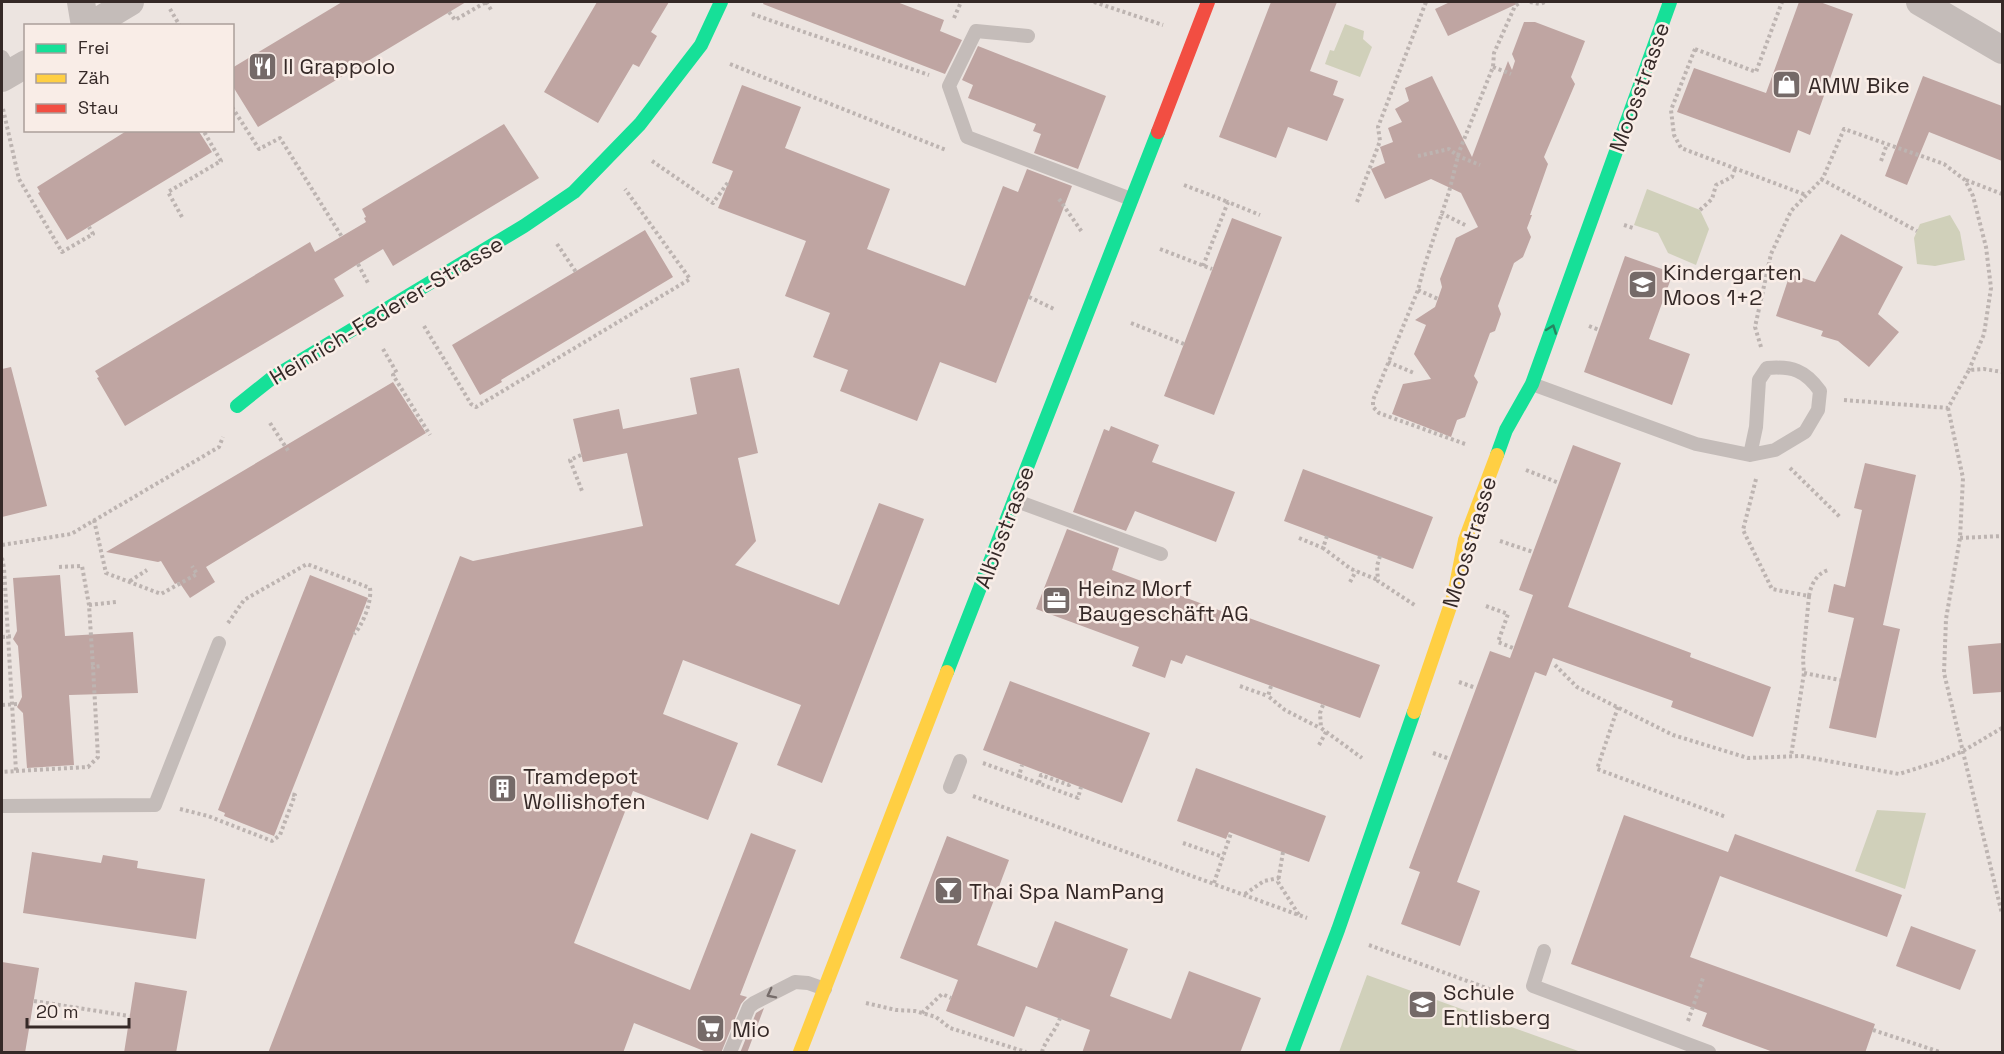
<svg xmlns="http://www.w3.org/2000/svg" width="2004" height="1054" font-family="'Space Grotesk',sans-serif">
<rect width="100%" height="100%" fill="#ece4e0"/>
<path fill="#d0d0ba" d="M1345,24L1364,31L1363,39L1372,47L1360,77L1325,64L1330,50L1334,51Z
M1647,189L1700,210L1709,229L1696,265L1668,253L1658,233L1634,225Z
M1950,215L1960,232L1965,260L1935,266L1917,264L1914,238L1920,224Z
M1877,810L1926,813L1905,889L1855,871Z
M1367,975L1581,1052H1339Z"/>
<path fill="#bfa5a2" d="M342,2H466L258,127L232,85V68Z
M597,2H669L651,32L657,36L639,67L633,64L598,123L544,92Z
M764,2H897L944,20L940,31L962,40L945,74L763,4Z
M1271,2H1337L1310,71L1338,81L1333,95L1344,99L1327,141L1288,127L1276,158L1219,137Z
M1450,2H1521L1448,36L1435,9Z
M1799,2H1820L1853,14L1810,135L1798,130L1790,153L1677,112L1694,68L1766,93Z
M1524,22H1535L1585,41L1571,77L1575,84L1544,157L1548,164L1530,215H1532L1527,228L1531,237L1523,257L1514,263L1498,306L1501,314L1495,331L1490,333L1474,376L1478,382L1465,417L1457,420L1451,437L1392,414L1403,384L1431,379L1414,354L1426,325L1415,320L1435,307L1442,287L1440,279L1456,238L1478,227L1461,193L1431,179L1385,199L1371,169L1385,163L1380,147L1393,142L1388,128L1402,122L1395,109L1409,101L1405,88L1432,76L1472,157L1508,61L1512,70L1515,61L1512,54Z
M978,46L1106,96L1078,169L1034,153L1041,134L1033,131L1036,124L968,98L973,85L962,80Z
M1923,76L2002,106V161L1929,132L1907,185L1885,176Z
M742,85L801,107L785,148L890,189L867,249L965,286L1003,186L1018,192L1027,169L1072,186L996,383L940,362L917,421L840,391L848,370L813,357L830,313L785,296L806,241L718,208L733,171L712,163Z
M504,124L539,178L393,266L383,249L358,264L334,279L344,296L125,426L97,378L99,377L95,371L310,242L315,252L366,222L364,218L366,217L362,209Z
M128,130H198L212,152L67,240L38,193L40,192L37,187Z
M1232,218L1282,237L1214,415L1164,396Z
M645,230L673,277L501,380L502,382L480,395L452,345Z
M1841,234L1903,267L1878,314L1899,332L1869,367L1838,341L1821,336L1823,331L1776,316L1790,274L1815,282Z
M1625,256L1673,273L1649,339L1690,354L1672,405L1584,372Z
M11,367L47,506L2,517V369Z
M739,368L758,453L738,458L756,541L735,565L839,605L879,503L924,519L822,783L777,765L801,705L683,660L663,714L738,743L708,820L633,791L574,943L690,990L751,833L796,850L740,995L747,997L741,1004L721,1053H709L634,1023L623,1053H268L460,556L473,561L643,526L627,453L583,462L573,419L619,409L623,429L697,414L690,378Z
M393,382L426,433L206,567L215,582L190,598L179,582L175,584L161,561L158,562L106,552Z
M1111,426L1159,445L1152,462L1235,492L1216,542L1135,511L1126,531L1073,512L1104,429L1109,431Z
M1573,445L1621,463L1568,607L1691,653L1690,657L1771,687L1753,737L1671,707L1673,701L1553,658L1546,676L1535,672L1457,882L1480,891L1460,946L1401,924L1420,872L1409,868L1490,651L1510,658L1533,595L1519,590Z
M1865,463L1916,475L1883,625L1900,629L1876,738L1829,728L1854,618L1828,612L1834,584L1845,587L1862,510L1854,508Z
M1303,469L1433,517L1413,569L1284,521Z
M1067,529L1119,548L1112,570L1248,621L1249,618L1380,665L1360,718L1186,655L1182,664L1171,660L1165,678L1132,666L1139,647L1036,609Z
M60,575L65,636L133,632L138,693L69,695L74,765L27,768L23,713L17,707L22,697L18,646L13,639L17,631L13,578Z
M310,575L368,598L274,836L224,816L225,813L218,810Z
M2002,643V692L1973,694L1968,646Z
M1010,681L1150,733L1122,803L983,750Z
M1196,768L1326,816L1309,862L1229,832L1226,839L1177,821Z
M1624,815L1728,852L1735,834L1902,895L1887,937L1720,876L1690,957L1875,1024L1865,1053H1776L1702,1026L1707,1013L1571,964Z
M947,836L1009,860L977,945L1037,968L1055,921L1128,949L1110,996L1139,1007L1171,1019L1189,971L1261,998L1240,1053H1082L1090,1030L1026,1006L1014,1037L946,1011L958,980L900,958Z
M32,852L101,863L103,855L138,861L137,868L205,879L196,939L23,913Z
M1911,926L1976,950L1960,990L1896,966Z
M2,962L39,968L25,1053H2Z
M135,982L187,991L176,1053H124Z
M764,1008L747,1053H740L756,1013Z"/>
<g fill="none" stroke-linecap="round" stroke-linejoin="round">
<path stroke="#bdb4b1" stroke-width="4" stroke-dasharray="3 3" stroke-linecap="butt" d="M486,2L492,11
M1094,2L1163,25
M1530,2L1540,4L1545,2
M170,9L180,26
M449,12L455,20L486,2
M752,14L929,75
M954,18L961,2
M1695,49L1671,110L1674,135L1681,148L1806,195
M1695,49L1756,72L1782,2
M730,64L946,150
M1493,67L1511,74
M232,107L259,149L280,138L342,237
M3,109L19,179L62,252L93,234L89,227
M1418,156L1449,149L1458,156L1480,165
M652,161L713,203L729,181
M1881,161L1887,144
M1821,179L1917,231
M1966,180L2002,194
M1184,185L1228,202
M1059,199L1082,232
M1357,202L1380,141L1378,127L1426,2
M1700,210L1712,199L1716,185L1732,177L1735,169
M1441,213L1467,226
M182,217L168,192L221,161L203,130
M1624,225L1633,228
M557,244L576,272
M1160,249L1212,269
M358,264L368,283
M1203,266L1228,202L1260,215
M1418,290L1438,299
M1029,297L1054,309
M1131,323L1184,344
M424,326L471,404L476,407L690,279L625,189
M1589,326L1599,330
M1761,347L1755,327L1771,254L1791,211L1823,178L1844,129L1944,164L1965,180L1973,196L1986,247L1991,288L1984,334L1969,370
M383,349L397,373L393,375L430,435
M1388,362L1414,373
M1844,400L1948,408L1969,370L1984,369L2002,372
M1948,408L1963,478L1960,538L1946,619L1944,673L2002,914
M270,423L289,452
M1465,444L1379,413L1373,407V400L1418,290L1424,267L1449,192L1459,152L1493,67L1494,53L1515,6L1521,2
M581,455L570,460L582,491
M1790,468L1841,518
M1526,470L1559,483
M1756,479L1743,530L1772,589L1809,596L1803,659L1804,673L1791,756
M94,520L106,573L161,594L197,574L192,566
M1327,536L1323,548L1351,569L1378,580
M1299,538L1323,548
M1960,538L2002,536
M1500,541L1533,552
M2,545L71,534L219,447L223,437
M1380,556L1377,566L1378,581L1416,606
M2,558L4,568L16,771L2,772
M59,567L82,566L89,605L93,667
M130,581L147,570
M1350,582L1356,571
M1809,596C1811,585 1816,574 1828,570
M89,605L116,602
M1486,606L1508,614L1498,642L1513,648
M228,623L244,600L307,564L370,588C372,601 363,625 354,634
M2,637L14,636
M1555,665L1577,687L1673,735L1748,758L1801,756L1899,774L1940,761L1963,751L2002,728
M1804,673L1840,680
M1459,682L1476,688
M1240,686L1268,696
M1271,686L1268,696L1285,710L1320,728
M2,705L18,704
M1323,705L1320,713L1321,728L1362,758
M1618,707L1597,769L1726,817
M1319,745L1326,732
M1433,753L1450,759
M983,763L1019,776L1022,765
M16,771L88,767L98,757L93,667L101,666
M1019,776L1078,798L1081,787
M1039,783L1041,775L1069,785L1070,783
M973,796L1307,918
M180,809L208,816L272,841L280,835L295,795L290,794
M1183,843L1223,857
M1283,852L1278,882L1299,915
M1214,883L1231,833
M1245,894L1264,881L1279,878
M1369,945L1511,997
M34,1001L129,1016
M866,1003L896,1010L915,1011L936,1017L950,1028L1026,1052
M922,1013L942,994L951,998
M1688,1021L1703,978
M1873,1030L1940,1052
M1042,1052C1045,1040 1056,1031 1060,1018"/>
<path stroke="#c4bcb9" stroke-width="14" d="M1028,36L976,31L949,86L967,137L1131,199
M2,57L11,73
M1532,384L1696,444L1750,455L1775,450L1805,432L1818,410L1820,391C1805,370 1792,366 1767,368L1759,380L1756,427L1750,455
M1014,500L1161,554
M950,787L960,761
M2,806L155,805L219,643
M1544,951L1533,986L1709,1052
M730,1052L749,1007L754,1003L795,982L808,983L825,989"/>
<path stroke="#c4bcb9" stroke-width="28" d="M81,2L85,26
M1920,2L2002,50
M90,26L130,2
M2,78L26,64"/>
<path stroke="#16e098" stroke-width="14" d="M237,406L272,378L524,226L574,192L640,124L701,45L721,2
M1497,455L1506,430L1532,384L1670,2
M947,672L1158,132
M1292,1052L1338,930L1414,712"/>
<path stroke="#ffcf43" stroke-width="14" d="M1414,712L1454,595L1465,540L1497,455
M800,1052L947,672"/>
<path stroke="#f24e42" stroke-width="14" d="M1158,132L1208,2"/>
</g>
<defs><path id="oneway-chevron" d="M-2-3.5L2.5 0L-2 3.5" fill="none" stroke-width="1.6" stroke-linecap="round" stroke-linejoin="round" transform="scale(1.5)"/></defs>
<use stroke="#268460" href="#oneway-chevron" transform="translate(1552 329) rotate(-70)"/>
<use stroke="#756b69" href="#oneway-chevron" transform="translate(771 994) rotate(153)"/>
<defs>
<symbol id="restaurant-square" viewBox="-11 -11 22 22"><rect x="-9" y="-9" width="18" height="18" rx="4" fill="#756a68" stroke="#f9ede7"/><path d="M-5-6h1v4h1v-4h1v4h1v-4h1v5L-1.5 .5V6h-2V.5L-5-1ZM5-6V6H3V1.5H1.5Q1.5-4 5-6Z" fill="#fff"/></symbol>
<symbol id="shop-square" viewBox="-11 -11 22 22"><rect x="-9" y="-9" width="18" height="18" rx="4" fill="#756a68" stroke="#f9ede7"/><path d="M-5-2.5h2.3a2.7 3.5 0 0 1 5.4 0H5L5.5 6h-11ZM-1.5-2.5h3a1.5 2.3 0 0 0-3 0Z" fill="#fff"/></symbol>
<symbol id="school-square" viewBox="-11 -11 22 22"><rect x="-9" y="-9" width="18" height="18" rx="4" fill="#756a68" stroke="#f9ede7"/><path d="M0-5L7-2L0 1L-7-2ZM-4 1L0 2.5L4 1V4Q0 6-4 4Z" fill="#fff"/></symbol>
<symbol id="office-square" viewBox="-11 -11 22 22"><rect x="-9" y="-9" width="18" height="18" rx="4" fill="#756a68" stroke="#f9ede7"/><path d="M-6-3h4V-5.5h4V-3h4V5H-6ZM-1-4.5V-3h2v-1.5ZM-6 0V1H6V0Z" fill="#fff"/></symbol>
<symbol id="building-square" viewBox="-11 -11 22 22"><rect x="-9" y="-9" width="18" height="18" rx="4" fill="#756a68" stroke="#f9ede7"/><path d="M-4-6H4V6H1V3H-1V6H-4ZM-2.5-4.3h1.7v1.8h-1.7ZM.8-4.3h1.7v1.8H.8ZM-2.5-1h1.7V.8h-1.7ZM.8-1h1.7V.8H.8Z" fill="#fff"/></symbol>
<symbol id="bar-square" viewBox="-11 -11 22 22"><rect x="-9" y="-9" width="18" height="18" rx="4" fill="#756a68" stroke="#f9ede7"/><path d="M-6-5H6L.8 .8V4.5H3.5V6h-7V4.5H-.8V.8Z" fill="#fff"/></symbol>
<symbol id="supermarket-square" viewBox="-11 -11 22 22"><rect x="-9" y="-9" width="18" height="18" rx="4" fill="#756a68" stroke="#f9ede7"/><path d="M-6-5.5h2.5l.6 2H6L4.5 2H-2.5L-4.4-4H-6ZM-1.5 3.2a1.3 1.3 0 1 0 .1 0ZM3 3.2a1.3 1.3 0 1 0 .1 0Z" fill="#fff"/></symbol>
</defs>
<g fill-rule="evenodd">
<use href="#restaurant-square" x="246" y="50" width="33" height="33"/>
<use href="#shop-square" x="1770" y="68" width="33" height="33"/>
<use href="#school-square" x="1626" y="268" width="33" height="33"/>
<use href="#office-square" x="1040" y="584" width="33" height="33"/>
<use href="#building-square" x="486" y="772" width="33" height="33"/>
<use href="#bar-square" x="932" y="874" width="33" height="33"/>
<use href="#school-square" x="1406" y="988" width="33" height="33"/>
<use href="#supermarket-square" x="694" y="1012" width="33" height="33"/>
</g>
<g text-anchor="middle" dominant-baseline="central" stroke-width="5" stroke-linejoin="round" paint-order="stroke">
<g font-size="22" fill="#352927" stroke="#f9ede7" text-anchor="start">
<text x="283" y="66">Il Grappolo</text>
<text x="1808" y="85">AMW Bike</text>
<text x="1663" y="272">Kindergarten<tspan x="1663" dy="25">Moos 1+2</tspan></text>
<text x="1078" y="588">Heinz Morf<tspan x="1078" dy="25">Baugeschäft AG</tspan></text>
<text x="523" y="776">Tramdepot<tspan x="523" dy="25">Wollishofen</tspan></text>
<text x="969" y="891">Thai Spa NamPang</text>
<text x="1443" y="992">Schule<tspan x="1443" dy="25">Entlisberg</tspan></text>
<text x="732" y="1029">Mio</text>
</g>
<g font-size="22" fill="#352927" stroke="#f9ede7">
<text transform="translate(1639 87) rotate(-70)">Moosstrasse</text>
<text transform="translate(386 310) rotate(-31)">Heinrich-Federer-Strasse</text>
<text transform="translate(1004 527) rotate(-69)">Albisstrasse</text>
<text transform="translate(1469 542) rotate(-73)">Moosstrasse</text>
</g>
</g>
<rect width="2004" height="1054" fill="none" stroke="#352927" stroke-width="6"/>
<rect x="24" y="24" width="210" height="108" fill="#f9ede7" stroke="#ab9f9a" stroke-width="1.5"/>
<rect x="36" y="44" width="30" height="9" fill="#16e098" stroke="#ab9f9a" stroke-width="1.5"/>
<text x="78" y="54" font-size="18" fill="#352927">Frei</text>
<rect x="36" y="74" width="30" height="9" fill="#ffcf43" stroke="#ab9f9a" stroke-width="1.5"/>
<text x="78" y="84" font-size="18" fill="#352927">Zäh</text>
<rect x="36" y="104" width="30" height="9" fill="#f24e42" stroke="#ab9f9a" stroke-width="1.5"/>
<text x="78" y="114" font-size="18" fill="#352927">Stau</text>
<path d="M27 1018v9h102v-9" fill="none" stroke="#352927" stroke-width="3"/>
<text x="36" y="1018" font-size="18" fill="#352927" stroke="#f9ede7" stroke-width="4.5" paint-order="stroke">20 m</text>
</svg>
